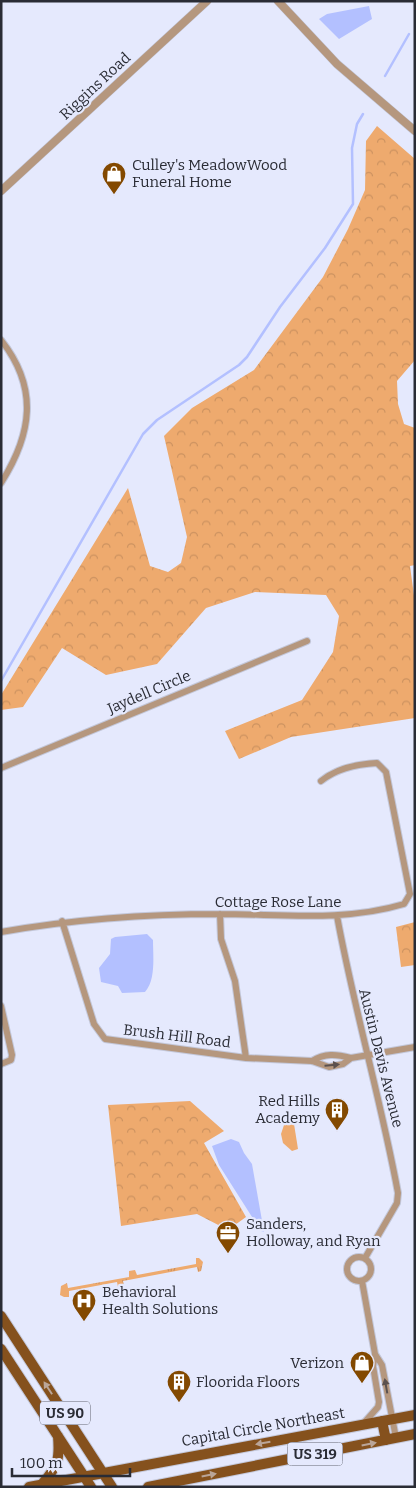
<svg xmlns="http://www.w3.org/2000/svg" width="416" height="1488" font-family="Bitter,serif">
<defs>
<pattern id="grass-tufts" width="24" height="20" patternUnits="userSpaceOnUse" patternTransform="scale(1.25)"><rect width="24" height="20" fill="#eeaa6e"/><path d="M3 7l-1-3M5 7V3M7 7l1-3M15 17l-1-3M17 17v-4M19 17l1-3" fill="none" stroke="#cc9260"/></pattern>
<pattern id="forest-crowns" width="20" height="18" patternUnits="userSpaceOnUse" patternTransform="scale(1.25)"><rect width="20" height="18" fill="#eeaa6e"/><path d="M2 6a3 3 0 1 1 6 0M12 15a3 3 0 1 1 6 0" fill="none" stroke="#cc9260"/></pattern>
</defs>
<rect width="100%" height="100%" fill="#e5e9fd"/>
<path fill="url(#grass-tufts)" d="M196,1258H199L203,1262L201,1271L198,1272L197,1267L123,1281L124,1286L118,1287L117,1282L69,1291V1297H64L60,1295L61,1286L67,1283L68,1288L129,1277V1271L135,1270L137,1275L196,1264Z"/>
<path fill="url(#forest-crowns)" d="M377,126L415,159V360L397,381L398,404L404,424L415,428V565L410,566L415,603V718L291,737L239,759L225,731L302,700L333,652L339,616L326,595L255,592L206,608L157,664L106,675L62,648L23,707L1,710V695L128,488L150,566L168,572L181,563L187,537L164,436L192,408L254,370L323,277L348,229L365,190L366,141Z
M415,922V965L401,967L396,927Z
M190,1101L224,1131L204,1143L246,1217L228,1230L197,1214L121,1226L108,1105Z"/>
<path fill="#eeaa6e" d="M291,1123L294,1124L298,1149L292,1151L283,1143L281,1134L284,1125Z"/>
<path fill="#b3c0ff" d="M369,6L372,19L339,39L319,19L327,14Z
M147,934L153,940C153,956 156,980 145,992L122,993L118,986L101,982L99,968L110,954L111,939L115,937Z
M231,1139L239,1142L244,1153L252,1164L264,1232L261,1231L219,1165L212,1146Z"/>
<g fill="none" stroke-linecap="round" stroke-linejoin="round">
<path stroke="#b3c0ff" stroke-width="2.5" d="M385,76L409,34
M1,681L143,434L157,420L239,365L247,357L280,307L325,248L353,204L352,148L357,124L363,114"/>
<defs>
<path id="minor" d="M1,340C39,388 32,434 1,483
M1,768L307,641
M220,914L221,939L235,981L246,1058
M337,916C354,1009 381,1100 398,1193L397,1203L365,1258
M62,921L94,1024L105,1039L246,1058L312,1061L329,1067L343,1064L351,1058L415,1047
M1,932C75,919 145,914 220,914C282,914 344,922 404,904L410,894L386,772L377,763C357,764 337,768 321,781
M1,1006L12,1055L11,1060L1,1064
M312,1061C325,1053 336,1054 351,1058
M347 1269a12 12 0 1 1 24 0a12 12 0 1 1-24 0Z
M362,1281L375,1354L373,1366L379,1402L378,1407L363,1424
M375,1354L382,1365L396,1438"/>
<path id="tertiary" d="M278,1L337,64L415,131
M1,191L207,1"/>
<path id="primary" d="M1,1316L112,1487
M1,1349L91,1487
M382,1421L386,1440
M42,1484C58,1466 60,1460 58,1436
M29,1487L415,1415
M148,1487L415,1434"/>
</defs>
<use href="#minor" stroke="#c3c7d9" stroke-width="8"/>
<use href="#tertiary" stroke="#c3c7d9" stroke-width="9"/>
<use href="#primary" stroke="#c3c7d9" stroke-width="12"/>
<use href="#minor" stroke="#b5977e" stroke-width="6"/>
<use href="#tertiary" stroke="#b5977e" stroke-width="8"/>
<use href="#primary" stroke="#85511d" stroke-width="10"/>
</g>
<defs><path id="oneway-solid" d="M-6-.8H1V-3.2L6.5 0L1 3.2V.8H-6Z" transform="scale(1.25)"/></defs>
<g fill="#5b514f">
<use href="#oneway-solid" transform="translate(332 1065) rotate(-5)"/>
<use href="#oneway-solid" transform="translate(386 1386) rotate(-100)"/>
</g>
<g fill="#baa598">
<use href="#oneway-solid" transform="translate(48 1388) rotate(-123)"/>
<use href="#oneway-solid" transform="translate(263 1443) rotate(170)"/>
<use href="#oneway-solid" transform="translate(369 1444) rotate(-11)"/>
<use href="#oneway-solid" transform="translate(209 1475) rotate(-11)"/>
</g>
<defs>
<symbol id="shop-pin" viewBox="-11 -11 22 30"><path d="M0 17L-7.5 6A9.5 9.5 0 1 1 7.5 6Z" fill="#834900" stroke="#e5e9fd"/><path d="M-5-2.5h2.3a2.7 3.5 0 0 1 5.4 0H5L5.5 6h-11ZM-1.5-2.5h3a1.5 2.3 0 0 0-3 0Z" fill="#fff"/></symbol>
<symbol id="building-pin" viewBox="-11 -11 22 30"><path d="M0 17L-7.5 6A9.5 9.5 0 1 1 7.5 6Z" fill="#834900" stroke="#e5e9fd"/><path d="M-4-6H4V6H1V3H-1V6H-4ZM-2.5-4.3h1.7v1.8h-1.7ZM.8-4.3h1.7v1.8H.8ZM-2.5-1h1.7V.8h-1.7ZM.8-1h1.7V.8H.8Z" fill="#fff"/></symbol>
<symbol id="office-pin" viewBox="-11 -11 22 30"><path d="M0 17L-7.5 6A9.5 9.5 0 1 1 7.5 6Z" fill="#834900" stroke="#e5e9fd"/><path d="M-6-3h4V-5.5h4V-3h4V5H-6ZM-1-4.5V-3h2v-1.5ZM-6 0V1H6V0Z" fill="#fff"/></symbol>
<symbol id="hospital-pin" viewBox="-11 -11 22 30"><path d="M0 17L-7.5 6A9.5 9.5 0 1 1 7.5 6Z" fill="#834900" stroke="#e5e9fd"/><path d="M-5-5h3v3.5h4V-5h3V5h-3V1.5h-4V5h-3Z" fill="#fff"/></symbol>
</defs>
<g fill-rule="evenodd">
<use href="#shop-pin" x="100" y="160" width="28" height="38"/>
<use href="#building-pin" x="323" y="1096" width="28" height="38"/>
<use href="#office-pin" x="214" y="1219" width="28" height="38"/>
<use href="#hospital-pin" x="70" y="1287" width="28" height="38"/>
<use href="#shop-pin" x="348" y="1349" width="28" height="38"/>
<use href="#building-pin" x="165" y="1368" width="28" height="38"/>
</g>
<g text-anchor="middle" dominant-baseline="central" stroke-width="4.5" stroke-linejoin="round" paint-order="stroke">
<g fill="#e5e9fd" stroke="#626571" stroke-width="1">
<rect x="40" y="1401.5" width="50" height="23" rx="4"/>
<rect x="287.5" y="1442.5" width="55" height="23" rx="4"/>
</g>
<g font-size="14" font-weight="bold" fill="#2a2c35">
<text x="65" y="1413">US 90</text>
<text x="315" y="1454">US 319</text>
</g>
<g font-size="15" fill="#2a2c35" stroke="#e5e9fd">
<text transform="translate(95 86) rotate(-43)">Riggins Road</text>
<text transform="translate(149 692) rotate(-23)">Jaydell Circle</text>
<text x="278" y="902">Cottage Rose Lane</text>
<text transform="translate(177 1036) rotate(7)">Brush Hill Road</text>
<text transform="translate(381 1058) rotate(76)">Austin Davis Avenue</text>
<text transform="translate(263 1427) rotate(-10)">Capital Circle Northeast</text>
</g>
<g font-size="15" fill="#2a2c35" stroke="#e5e9fd" text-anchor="start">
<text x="132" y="165">Culley's MeadowWood<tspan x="132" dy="17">Funeral Home</tspan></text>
<text x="320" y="1101" text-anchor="end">Red Hills<tspan x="320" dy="17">Academy</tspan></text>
<text x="246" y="1224">Sanders,<tspan x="246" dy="17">Holloway, and Ryan</tspan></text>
<text x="102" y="1292">Behavioral<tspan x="102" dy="17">Health Solutions</tspan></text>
<text x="344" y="1363" text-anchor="end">Verizon</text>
<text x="196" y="1382">Floorida Floors</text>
</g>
</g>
<rect width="416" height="1488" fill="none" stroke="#2a2c35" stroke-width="5"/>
<path d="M12 1468v8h118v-8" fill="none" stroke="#2a2c35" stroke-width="2.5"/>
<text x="20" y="1468" font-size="15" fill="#2a2c35" stroke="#e5e9fd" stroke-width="4" paint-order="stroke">100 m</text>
</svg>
